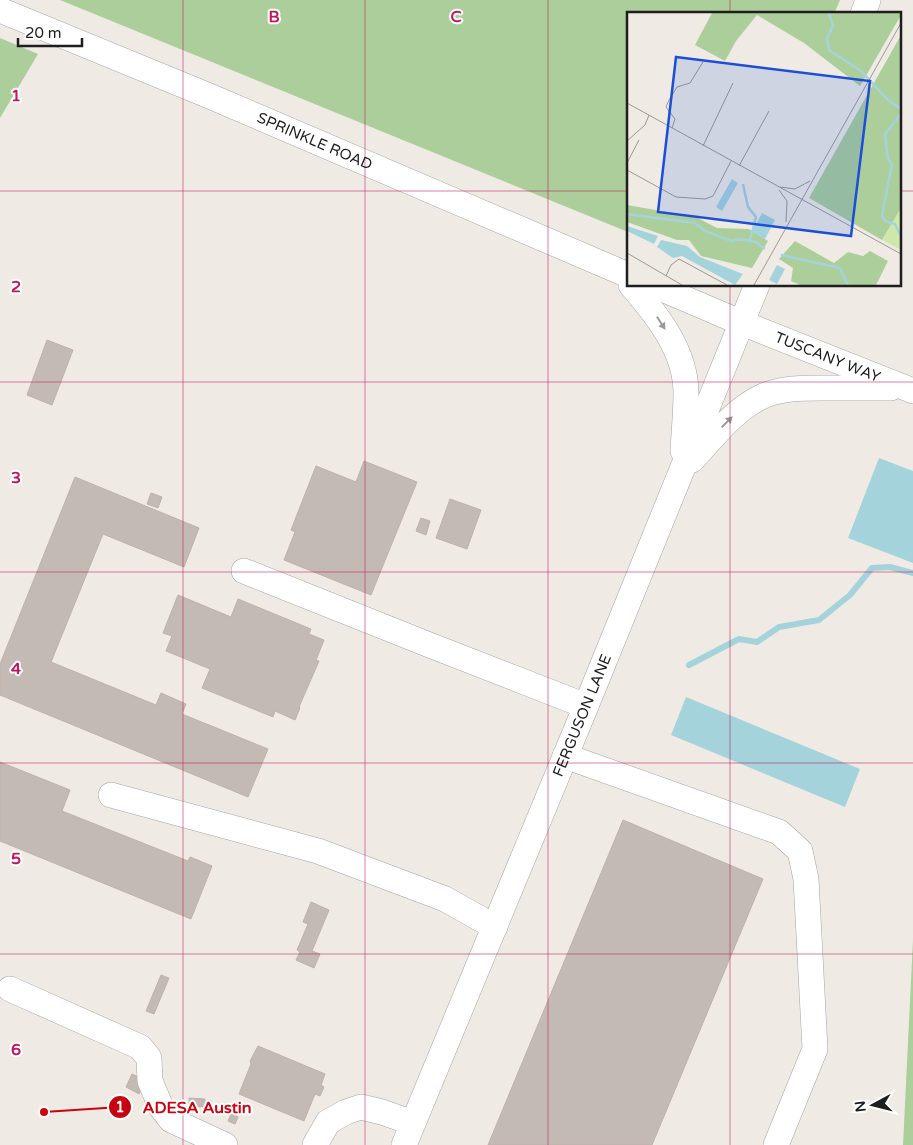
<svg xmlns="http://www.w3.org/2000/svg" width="913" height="1145" font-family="'Varela Round',sans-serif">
<rect width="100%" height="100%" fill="#efebe4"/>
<path fill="#acce9a" d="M60,0H840L834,14H628V232Z
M0,38L38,54L0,118Z
M913,940V1145H903Z"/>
<path fill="#a5d3dc" d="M879,458L913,471V563L848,538Z
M686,697L860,769L845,807L671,735Z"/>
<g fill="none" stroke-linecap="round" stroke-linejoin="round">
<path stroke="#a5d3dc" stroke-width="6" d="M689,665L739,639L757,642L779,627L819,620L850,595L872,568L890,567L913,573"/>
</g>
<path fill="#c4bab4" stroke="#c0b1a7" d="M47,340L73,350L52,405L27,395Z
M364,461L417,482L371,595L284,560L295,532L291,530L316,466L356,482Z
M75,477L199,528L184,567L103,534L51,662L156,705L161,693L186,704L182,714L268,749L248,797L0,695V664Z
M151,493L162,497L158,508L147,504Z
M450,499L481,510L467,549L436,538Z
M421,518L430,521L426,535L416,531Z
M178,595L231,617L238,599L311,629L309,634L324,640L316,660L319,661L299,707L300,708L295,720L275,711L273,717L202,688L210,669L166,651L172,636L163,633Z
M0,762L70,790L62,811L188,861L190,857L212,866L191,919L0,841Z
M623,820L763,879L652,1145H488Z
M311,902L329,910L312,951L320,954L314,968L296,960L300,952L297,950L308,924L303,922Z
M161,975L169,978L154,1014L146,1011Z
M258,1046L325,1074L321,1085L324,1087L320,1096L315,1094L304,1121L239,1094L251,1064L250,1061Z
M132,1074L145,1080L139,1094L126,1087Z
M189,1098L205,1099V1107L189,1106Z
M231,1114L238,1117L235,1124L228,1121Z"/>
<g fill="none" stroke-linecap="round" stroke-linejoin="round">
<defs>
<g id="minor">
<path id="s1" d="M0,10L207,95L628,275"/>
<path d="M863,14L868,0"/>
<path d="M631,285C657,315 686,351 686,393C686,412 684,431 683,451"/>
<path id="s2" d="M653,285L742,323L913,391"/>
<path d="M692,460C713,438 732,412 759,398C780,387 807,388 830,388C851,388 871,388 891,388"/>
<path d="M244,571L432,646L586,706"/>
<path d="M565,756L779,832L800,851L806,879L815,1049L776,1145"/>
<path d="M111,795L318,851L445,899L495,927"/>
<path d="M10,989L140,1047L149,1058L150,1081L161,1107L171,1120L225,1145"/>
<path d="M315,1145L328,1122L346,1112L361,1107L382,1112L413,1123"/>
<path id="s3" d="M404,1145L586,706L757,285"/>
</g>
</defs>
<use href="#minor" stroke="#a5a5a5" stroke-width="26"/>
<use href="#minor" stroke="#fff" stroke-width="25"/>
</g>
<defs><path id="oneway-solid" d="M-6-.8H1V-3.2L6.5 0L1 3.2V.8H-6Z" transform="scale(1.25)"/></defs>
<g fill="#9a9a9a">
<use href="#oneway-solid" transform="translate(661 323) rotate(57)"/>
<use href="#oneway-solid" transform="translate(727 422) rotate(-45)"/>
</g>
<path fill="none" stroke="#c2185b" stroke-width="1" stroke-opacity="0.55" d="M183,0V1145M365,0V1145M548,0V1145M730,0V14M0,191H628M899,191H913M730,285V1145M0,382H913M0,572H913M0,763H913M0,954H913"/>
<g text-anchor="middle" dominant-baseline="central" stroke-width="4" stroke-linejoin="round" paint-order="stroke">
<g font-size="15" fill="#1e1e1e" stroke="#fff">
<text stroke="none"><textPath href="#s1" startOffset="341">SPRINKLE ROAD</textPath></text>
<text stroke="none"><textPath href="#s2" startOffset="189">TUSCANY WAY</textPath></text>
<text stroke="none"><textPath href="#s3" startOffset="465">FERGUSON LANE</textPath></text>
</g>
</g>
<g transform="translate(627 12)">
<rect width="274" height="274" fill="#efebe4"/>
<path d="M274,196V238L255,228Z" fill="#cde8ab"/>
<path d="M85,1H274V3L233,74L177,31L130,3L109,29L98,49L68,33ZM274,23V196L255,228L182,186ZM0,193L69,205L90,216L122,217L141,229L125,256L74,244L62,228H50L0,210ZM168,229L207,251L221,240L236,244L243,239L261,249L249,273H173L164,269L166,256L152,247Z" fill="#acce9a"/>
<path d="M105,167L111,171L95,199L89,195ZM135,201L148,208L138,227L125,220ZM0,214L31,224L27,232L0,219ZM34,228L60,234L73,245L116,262L108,273L55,244L46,246L30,235ZM150,253L158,257L150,272L142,268Z" fill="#a5d3dc"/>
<path fill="none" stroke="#a5d3dc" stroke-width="2.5" d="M202,1L206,14L200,26L202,38L234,59L261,88L274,97M274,102L258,122L261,147L265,152L255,203L258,209L268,212L274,224M116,172L121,195L129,205L123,228M0,202L68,211L78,219L104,229L113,227L129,230L138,237M154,243L213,256L221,273"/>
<path fill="none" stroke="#9b9995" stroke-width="1" d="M0,91L274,242M45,116L48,107L39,95L42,88L50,75L63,71L76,50M0,129L18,113L22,103M76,134L106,71M0,151L12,128M112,154L142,99M0,158L49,185L78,187L86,184L104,149M153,175L168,177L183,169M152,178L160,189L159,210M0,241L55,273M39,264L44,253L52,247L100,273M127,273L274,11"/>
<path fill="#1d4ed8" fill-opacity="0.15" stroke="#1d4ed8" stroke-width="2.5" d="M49,45L243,69L224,224L31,200Z"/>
<rect width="274" height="274" fill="none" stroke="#1e1e1e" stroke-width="2.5"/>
</g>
<g font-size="16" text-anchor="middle" font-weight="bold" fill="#c2185b" stroke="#fff" stroke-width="4" stroke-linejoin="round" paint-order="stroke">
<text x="274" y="22">B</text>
<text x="456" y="22">C</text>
<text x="16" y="101">1</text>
<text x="16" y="292">2</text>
<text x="16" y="483">3</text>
<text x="16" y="674">4</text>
<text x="16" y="864">5</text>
<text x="16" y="1055">6</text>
</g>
<path fill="none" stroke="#c90310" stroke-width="2" d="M44 1112L120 1107"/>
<g fill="#c90310" stroke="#fff" stroke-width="2">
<circle cx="44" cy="1112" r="5"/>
<circle cx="120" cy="1107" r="12"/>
</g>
<g font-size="15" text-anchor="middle" font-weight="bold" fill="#fff">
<text x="120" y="1112">1</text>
</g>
<g font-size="16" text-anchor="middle" font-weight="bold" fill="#c90310" stroke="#fff" stroke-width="4" stroke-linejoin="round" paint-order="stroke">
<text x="197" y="1113">ADESA Austin</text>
</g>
<g transform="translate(873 1105) rotate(263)" stroke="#ffffff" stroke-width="4" paint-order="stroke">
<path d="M0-4L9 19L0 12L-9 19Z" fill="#1e1e1e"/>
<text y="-8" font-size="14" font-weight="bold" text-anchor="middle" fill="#1e1e1e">N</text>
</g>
<path d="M18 38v8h64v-8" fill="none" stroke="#1e1e1e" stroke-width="2.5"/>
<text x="25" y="38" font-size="15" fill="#1e1e1e" stroke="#ffffff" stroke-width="4" paint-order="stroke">20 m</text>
</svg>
